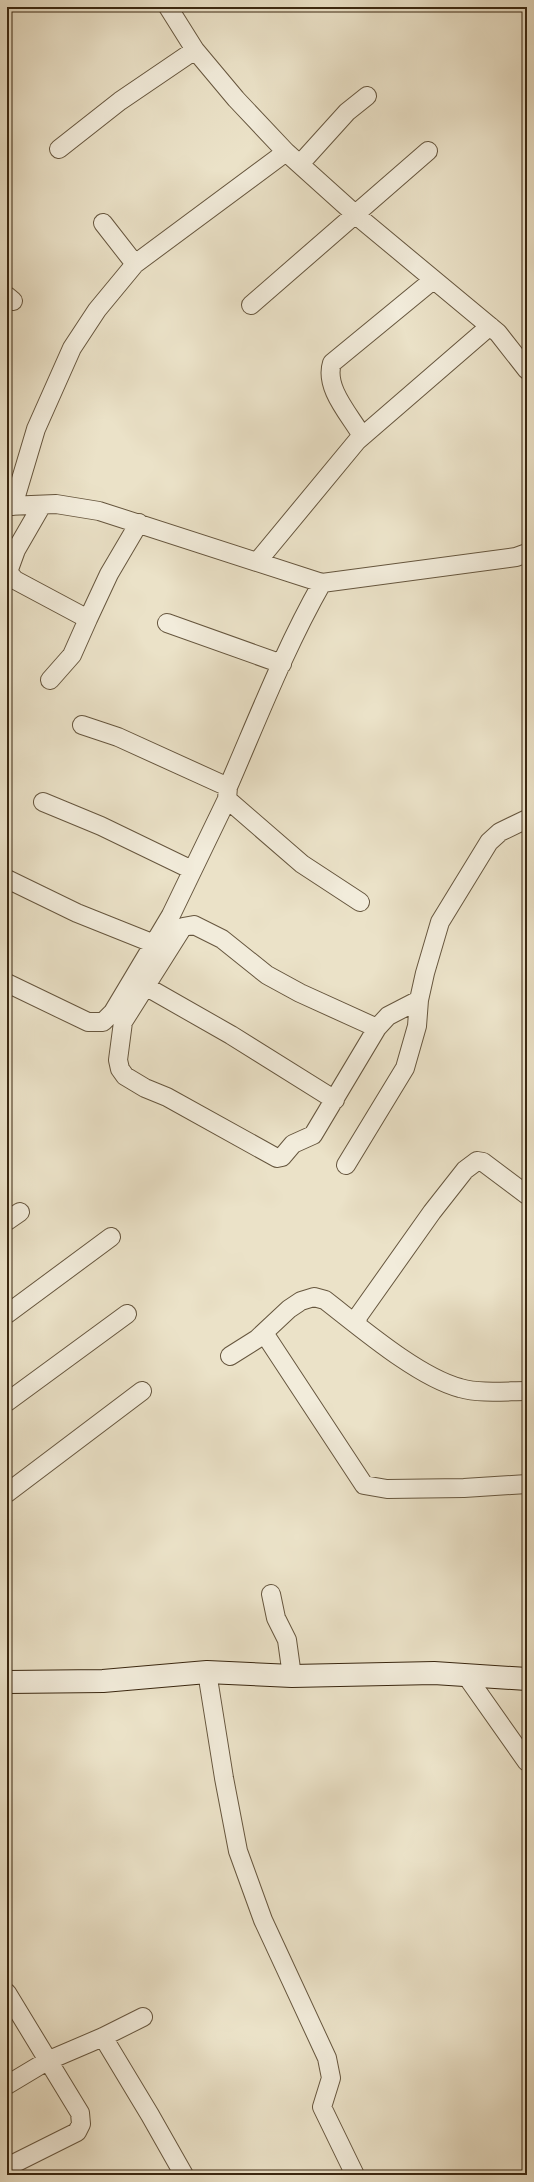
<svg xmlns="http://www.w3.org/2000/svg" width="534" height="2182" font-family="'Libre Caslon Text',serif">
<rect width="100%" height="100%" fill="#ebe2c8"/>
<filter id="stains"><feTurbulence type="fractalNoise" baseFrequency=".005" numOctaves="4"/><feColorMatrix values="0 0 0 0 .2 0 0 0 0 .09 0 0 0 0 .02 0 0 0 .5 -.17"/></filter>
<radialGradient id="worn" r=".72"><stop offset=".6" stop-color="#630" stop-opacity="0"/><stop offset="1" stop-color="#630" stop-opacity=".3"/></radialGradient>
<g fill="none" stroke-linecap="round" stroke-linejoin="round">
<defs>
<path id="street" d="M168,7L195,50L236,99L286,152L356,215L498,333L527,370
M59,149L120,101L195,50
M300,164L347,112L367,96
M103,223L135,264
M7,296L13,301
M251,305L428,151
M362,436C350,415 324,388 332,363L433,280
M42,505L16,550L8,572L15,580L88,619L109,574L139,523
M7,506L56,504L99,511L322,583L516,557L527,553
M13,506L36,429L72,348L97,310L135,264L286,152
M257,562L357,441L490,326
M167,623L282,664
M50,680L72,655L88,619
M82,725L118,737L228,787
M227,799L302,864L360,902
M43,802L101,826L192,870
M7,879L77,913L152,943
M7,983L88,1022H103L113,1012L171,915L227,799L228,787C258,718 285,648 322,583
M145,986L231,1035L335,1100
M377,1028L300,993L267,975L222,939L194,925L183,927L123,1022L118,1060L120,1069L125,1076L145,1088L167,1097L277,1158L282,1157L293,1144L313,1135L377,1028L388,1016L419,1000
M346,1165L405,1068L417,1026L419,1000L425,973L440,922L489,842L500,832L527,819
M7,1221L20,1212
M7,1314L111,1237
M356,1324L359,1315L432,1212L465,1170L477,1161L483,1162L527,1195
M264,1333L364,1485L387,1489L464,1488L527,1484
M230,1356L257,1339L289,1309L301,1301L314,1297L325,1300C360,1327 418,1377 460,1388C481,1394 506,1391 527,1391
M7,1402L127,1314
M7,1493L142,1391
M271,1594L276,1618L287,1640L292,1676
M207,1672L224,1778L238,1851L263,1920L327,2058L331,2078L322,2107L355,2175
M465,1674L527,1762
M7,1993L80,2113L81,2124L77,2132L7,2167
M103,2037L150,2115L184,2175
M7,2085L47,2061L103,2037L143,2017"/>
<path id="secondary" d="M7,1682L103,1681L207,1672L292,1676L434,1673L527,1679"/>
</defs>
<use href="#street" stroke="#66563e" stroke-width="20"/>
<use href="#secondary" stroke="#3a2710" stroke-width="24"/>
<use href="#street" stroke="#f2ecdb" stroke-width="18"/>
<use href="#secondary" stroke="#f2ecdb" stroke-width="22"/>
</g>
<rect width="534" height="2182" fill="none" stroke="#ebe2c8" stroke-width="24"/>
<rect x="8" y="8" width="518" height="2166" fill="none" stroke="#3a2710" stroke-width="2"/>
<rect x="12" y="12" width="510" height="2158" fill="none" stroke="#3a2710"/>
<rect width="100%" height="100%" filter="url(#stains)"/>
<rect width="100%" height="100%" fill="url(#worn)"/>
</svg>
